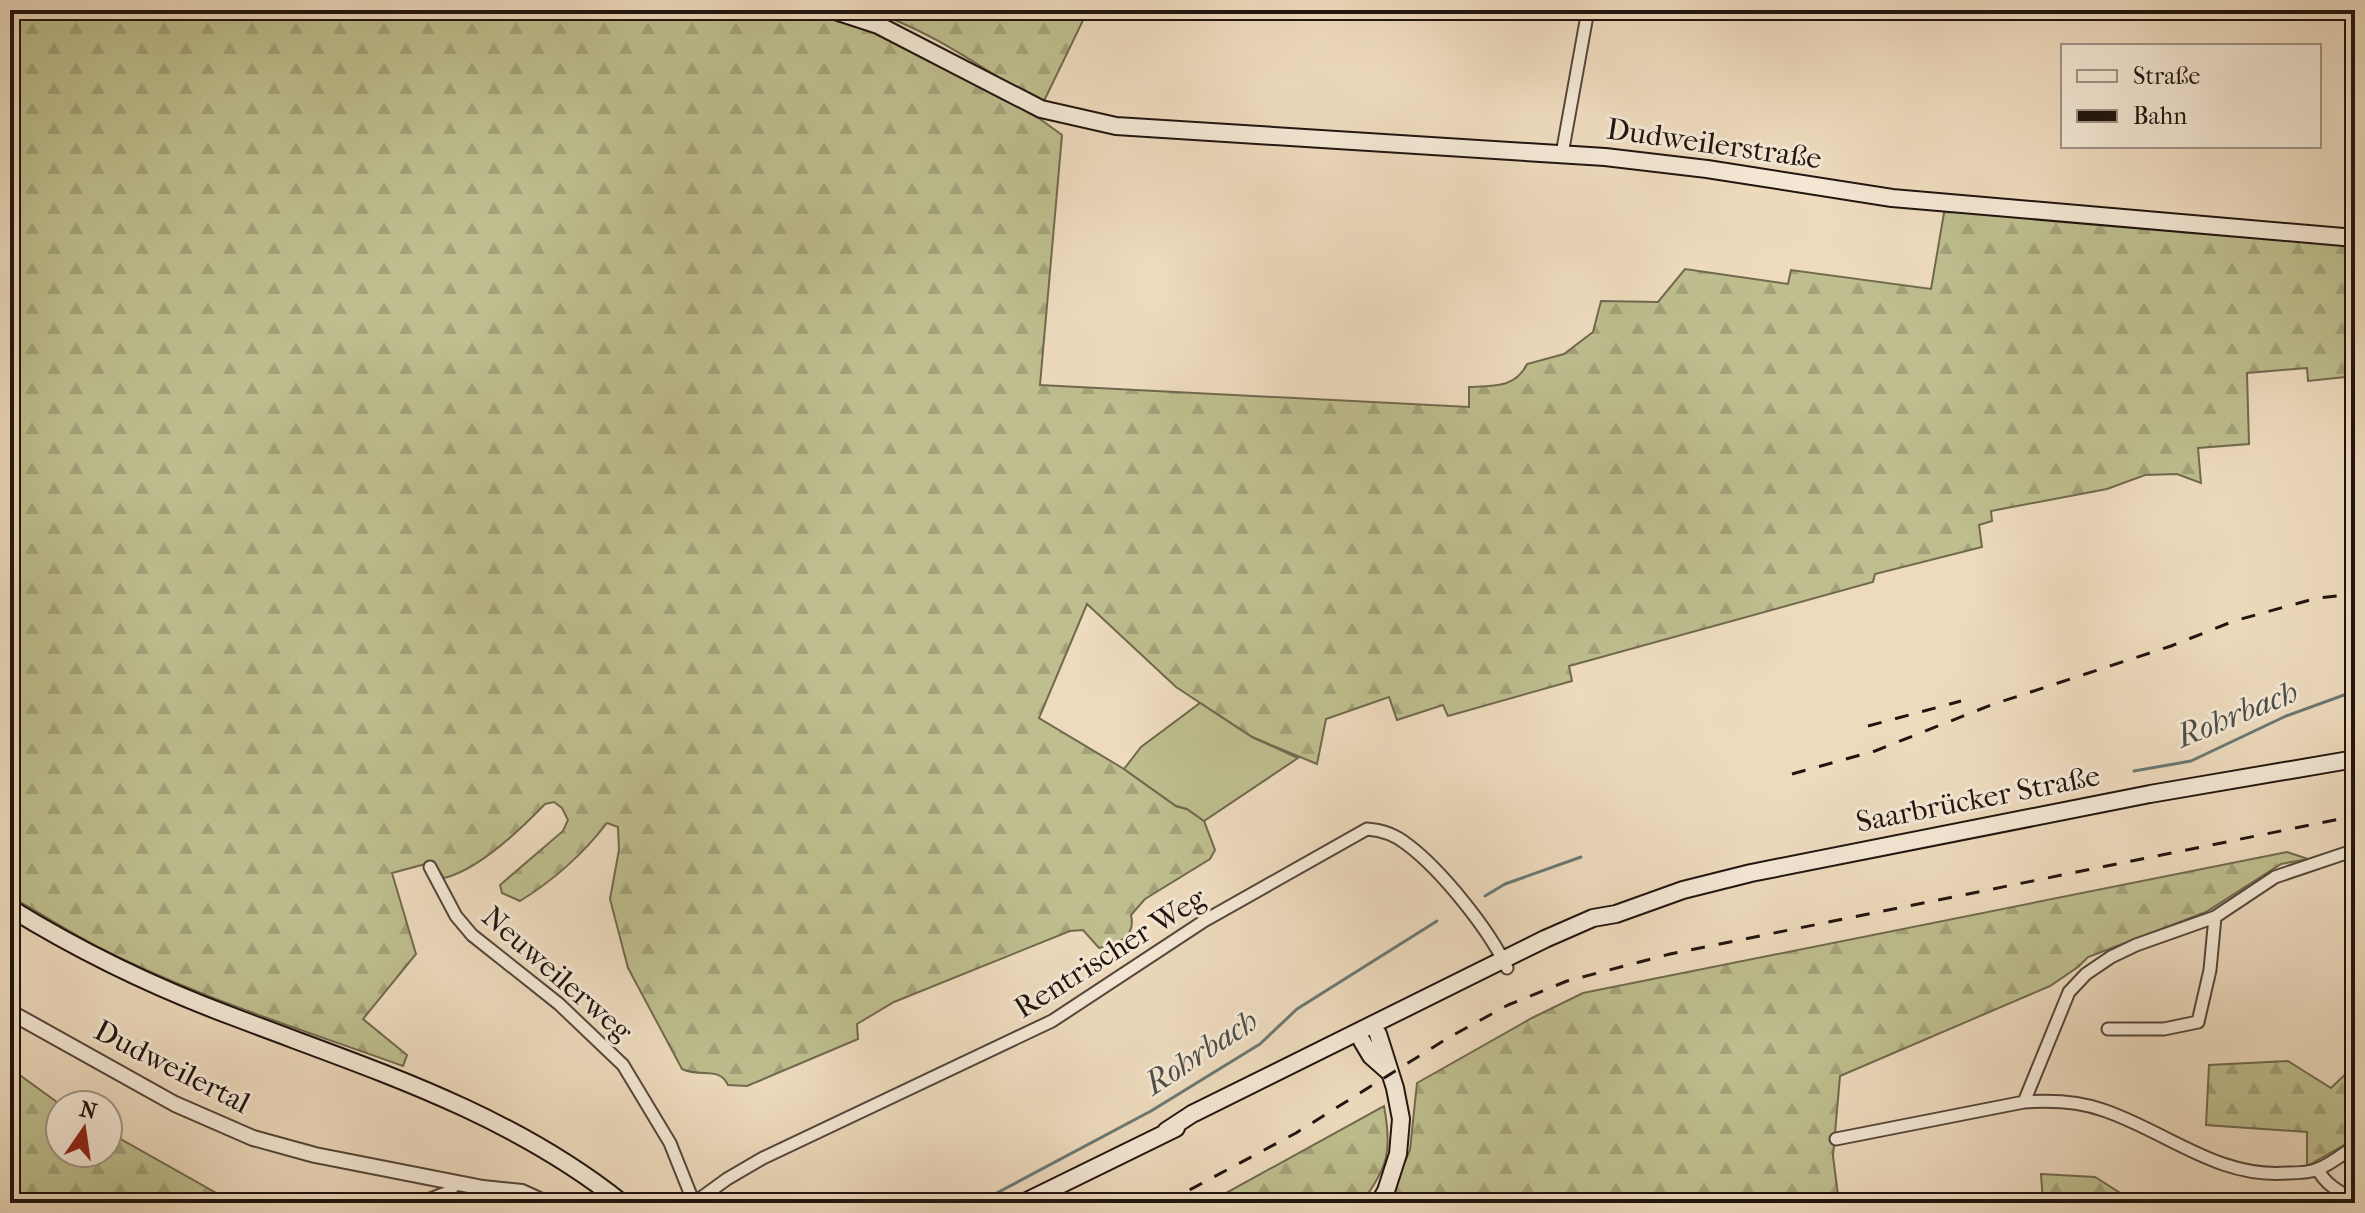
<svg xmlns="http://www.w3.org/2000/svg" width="2365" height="1213" font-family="'IM FELL French Canon',serif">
<defs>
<pattern id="forest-firs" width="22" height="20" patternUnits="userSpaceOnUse" patternTransform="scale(2)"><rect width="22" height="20" fill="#bebe8e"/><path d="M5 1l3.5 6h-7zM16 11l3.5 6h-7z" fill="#a3a279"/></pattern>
</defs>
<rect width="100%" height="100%" fill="#eedbbe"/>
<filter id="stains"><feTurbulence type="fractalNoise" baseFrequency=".0025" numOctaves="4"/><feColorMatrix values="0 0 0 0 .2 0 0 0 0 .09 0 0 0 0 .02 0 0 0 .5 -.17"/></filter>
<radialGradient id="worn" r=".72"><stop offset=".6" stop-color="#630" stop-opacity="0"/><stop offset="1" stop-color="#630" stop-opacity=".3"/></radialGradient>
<path fill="url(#forest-firs)" stroke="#70694e" stroke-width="2" d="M10,10H812L860,24L1029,111L1062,135L1040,385L1469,407V387C1493,386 1516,388 1527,364L1564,354L1593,332L1601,301L1658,302L1685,269L1788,284L1791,270L1931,289L1945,207L2355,244V376L2308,381L2307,368L2247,373L2249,444L2198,448L2201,483L2177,474L2145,475L2107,489L1991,511L1992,521L1979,525L1982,547L1875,574L1873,582L1569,666L1572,681L1448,716L1443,705L1397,720L1389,697L1326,719L1317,764L1252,737L1176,687L1087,604L1039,718L1124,769L1176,806L1187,809L1204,821L1215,850L1210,859L1145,899L1131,915C1136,937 1119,944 1099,948L1083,930L1070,931L894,1002L857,1024L858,1039L747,1086L728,1085C719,1066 702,1078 682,1069L628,968L610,899L619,850L618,827L607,823C583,854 554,880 520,901L502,893L500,885L563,831L568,820L562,808L554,802L545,804C520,830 478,870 444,878L433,862L392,873L416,954L363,1019L407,1055L403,1066C303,1030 200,998 106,951C73,935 42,914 10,896Z
M866,10H1088L1042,105C986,71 929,28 866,10Z
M2287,852L2308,859L2281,864L2206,912L2088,957L2078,967L2050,986L1840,1076L1833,1156L1839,1203H1387L1410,1150L1417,1083L1532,1018L1583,993Z
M2288,1061L2331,1088L2355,1065V1139L2307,1166V1132L2206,1125L2209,1065Z
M10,1068L61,1105L60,1153H108V1132L234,1203H10Z
M1384,1106C1392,1149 1389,1167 1361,1203H1208Z
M2041,1174L2095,1177L2136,1203H2043Z"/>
<path fill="#bebe8e" stroke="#70694e" stroke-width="2" d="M1200,703L1252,737L1298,758L1204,821L1187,809L1176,806L1124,769L1141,747Z"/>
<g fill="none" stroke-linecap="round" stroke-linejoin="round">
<path stroke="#6a7873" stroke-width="3" d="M2134,771L2191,761L2286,716L2355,691
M1485,896L1505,884L1581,857
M978,1203L1151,1111L1260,1044L1297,1009L1437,921"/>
<defs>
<path id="minor" d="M1562,154L1588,10
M430,867L456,916L472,935L559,1004L623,1065L670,1143L694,1203
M2108,1029H2164L2198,1022L2210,970L2215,917
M2024,1102L2069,992L2086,974L2111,957L2136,945L2215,917L2275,877L2355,850
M1836,1139L2024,1102C2051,1100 2078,1101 2103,1110C2166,1131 2218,1179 2288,1173C2297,1173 2309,1173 2318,1169C2331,1164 2343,1154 2355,1146
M2318,1169C2324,1184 2341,1193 2355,1200
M420,1203L448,1192L457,1183
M470,1203L478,1199L483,1188
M694,1203L727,1179L763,1158L1052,1021L1204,921L1367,829C1381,830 1396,835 1408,845C1441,870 1489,929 1507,968"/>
<path id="tertiary" d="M10,1012L175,1104L253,1138L315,1155L483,1188L522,1192L546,1203"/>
<path id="secondary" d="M832,10L878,25L1041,109L1116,126L1605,157L1707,169L1892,198L2355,238
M10,908C81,952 156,988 234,1017C370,1069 507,1111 622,1203
M1378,1034L1395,1088L1401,1119L1398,1154L1386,1191L1379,1203
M1362,1041L1371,1056L1388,1071
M1166,1131L1192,1114L1545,939L1593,918L1616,914L1683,890L1751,873L2150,794L2355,759
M1023,1203L1176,1128"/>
</defs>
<use href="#minor" stroke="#54463b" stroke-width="15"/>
<use href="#tertiary" stroke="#54463b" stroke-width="18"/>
<use href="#secondary" stroke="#21140f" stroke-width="20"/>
<use href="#minor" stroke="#f4e8d5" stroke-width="11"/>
<use href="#tertiary" stroke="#f4e8d5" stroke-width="14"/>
<use href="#secondary" stroke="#f4e8d5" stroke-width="16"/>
<path stroke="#21140f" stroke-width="3" stroke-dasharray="14 14" stroke-linecap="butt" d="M1868,726L1961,701
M1792,774L1875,751L1991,705L2171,646L2234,621L2317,598L2355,594
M1165,1203L1296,1133L1448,1038L1508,1005L1567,981L1670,954L2355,816"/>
</g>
<g text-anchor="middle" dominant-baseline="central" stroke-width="6" stroke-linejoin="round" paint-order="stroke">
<g font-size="30" fill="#21140f" stroke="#f4e8d5">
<text transform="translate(1714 144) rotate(8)">Dudweilerstraße</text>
<text transform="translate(1978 799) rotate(-11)">Saarbrücker Straße</text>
<text transform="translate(1110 953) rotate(-32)">Rentrischer Weg</text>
<text transform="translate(557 974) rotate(41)">Neuweilerweg</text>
<text transform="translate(172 1067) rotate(27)">Dudweilertal</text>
</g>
<g font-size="32" font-style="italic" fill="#4b4e49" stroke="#f4e8d5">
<text transform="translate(2237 714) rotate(-22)">Rohrbach</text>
<text transform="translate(1201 1052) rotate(-33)">Rohrbach</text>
</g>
</g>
<rect width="2365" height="1213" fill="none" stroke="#eedbbe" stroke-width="40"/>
<rect x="12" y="12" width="2341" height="1189" fill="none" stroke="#21140f" stroke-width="4"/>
<rect x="20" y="20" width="2325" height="1173" fill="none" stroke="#21140f" stroke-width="2"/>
<rect x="2061" y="44" width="260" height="104" fill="#f4e8d5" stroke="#a09386" stroke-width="2"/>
<rect x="2077" y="70" width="40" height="12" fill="#f4e8d5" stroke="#a09386" stroke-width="2"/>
<text x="2133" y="84" font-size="24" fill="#21140f">Straße</text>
<rect x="2077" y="110" width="40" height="12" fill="#21140f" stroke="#a09386" stroke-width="2"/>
<text x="2133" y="124" font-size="24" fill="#21140f">Bahn</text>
<g transform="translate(84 1129) rotate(13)"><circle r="38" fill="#f4e8d5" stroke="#a09386" stroke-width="2"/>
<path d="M0-6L14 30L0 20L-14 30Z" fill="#8f2418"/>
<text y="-12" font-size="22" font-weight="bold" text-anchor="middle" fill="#21140f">N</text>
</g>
<rect width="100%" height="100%" filter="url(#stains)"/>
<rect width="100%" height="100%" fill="url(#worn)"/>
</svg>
